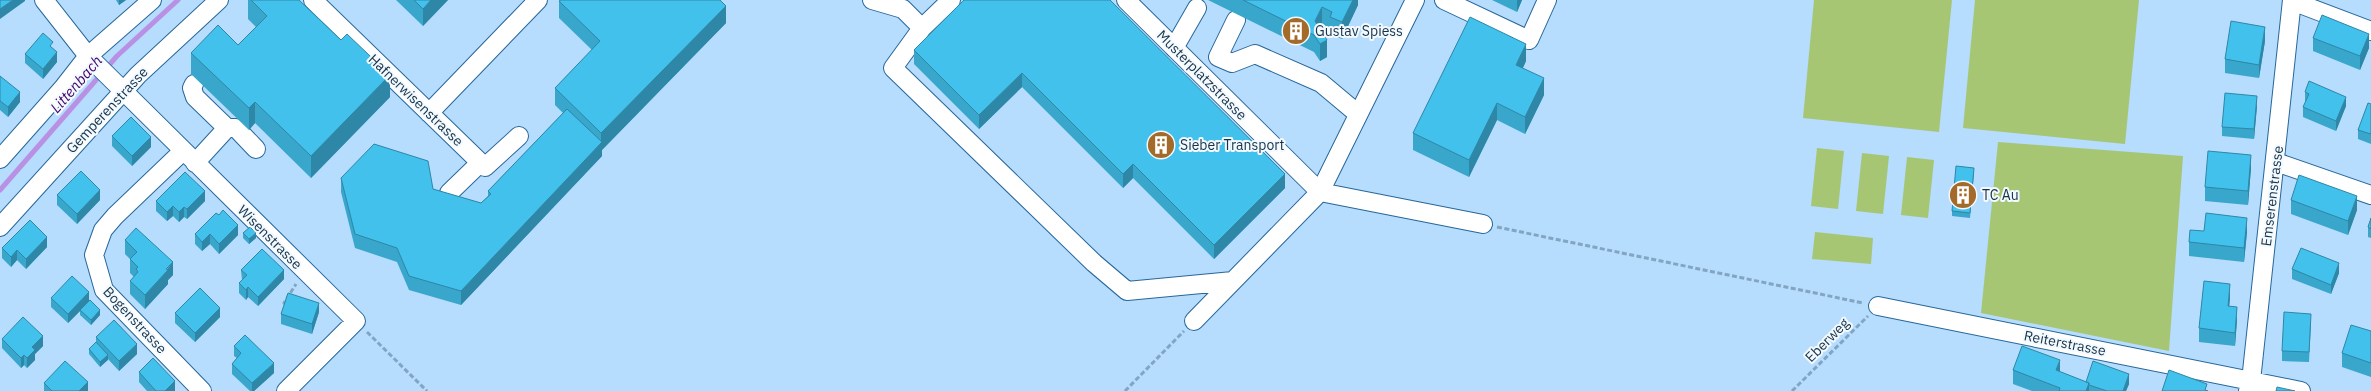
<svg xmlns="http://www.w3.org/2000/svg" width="2371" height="391" font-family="'IBM Plex Sans',sans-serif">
<rect width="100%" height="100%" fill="#b6dcfe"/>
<path fill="#a7c674" d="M1814,0H1952L1939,132L1803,118Z
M1975,0H2139L2125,144L1963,128Z
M1998,142L2183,156L2169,351L1981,313Z
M1817,148L1844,151L1838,209L1811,206Z
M1862,153L1889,156L1883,214L1856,211Z
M1907,157L1934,160L1928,218L1901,215Z
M1815,232L1873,238L1871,264L1812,259Z"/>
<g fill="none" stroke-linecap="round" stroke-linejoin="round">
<path stroke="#b991e4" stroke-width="5" d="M0,190L117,56L178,0"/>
<defs>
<path id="minor" d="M44,0L88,56L356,321L286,391
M313,0L485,167L519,136
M872,0L903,9L922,28L951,0
M1126,0L1320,192L1415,0
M1444,0L1529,40L1547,0
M2292,1L2371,31
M1236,20L1218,57L1232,63L1255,54L1321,83L1358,114
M922,28L893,68L1094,263L1127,291L1233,281
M1174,48L1197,8
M194,84L192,88L195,97L227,128H236L256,149
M429,113L538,0
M183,151L115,216L103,230L94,255L104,290L202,391
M0,159L63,88L88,56L152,0
M2276,162L2371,195
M195,163L227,128
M449,193L480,163
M0,227L138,75L219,0
M1878,306L2301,391
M1194,321L1320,192L1483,224
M2248,391L2251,381L2292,0"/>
</defs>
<use href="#minor" stroke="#276799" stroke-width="20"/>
<path stroke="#82a5c2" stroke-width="3" stroke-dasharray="5 2.5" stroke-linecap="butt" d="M1497,227L1863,303
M286,305L284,303L296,284
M367,332L427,391
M1125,391L1184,331
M1792,391L1868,316"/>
<use href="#minor" stroke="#fff" stroke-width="18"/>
</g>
<path fill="#39a6cc" d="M116,0H126L119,5Z
M248,0H299L390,97L311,178L255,123L249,130L191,74V53L238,45L256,27L248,19Z
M396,0H448L423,26Z
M964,0L1285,188L1214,259L1133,178L1123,188L1022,87L979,129L914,64V50Z
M1208,0H1358V5L1342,39L1330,34V28L1322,24L1320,29L1327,57L1320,61L1314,52Z
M1492,0H1522L1517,12Z
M559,1L726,23L602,150V156L461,305L409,290L397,262L355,248L341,192V178L433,189L481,203L488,196V191L563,113L555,105V88L592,50L559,18Z
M2313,38L2369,48L2360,70L2313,51Z
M2265,41L2259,78L2225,73V59Z
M53,49L57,62L43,79L25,63V54Z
M1526,61L1523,68L1544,95L1525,134L1497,120L1469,177L1413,150V133Z
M0,76L20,102L8,117L0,110Z
M2305,92L2346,106L2336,131L2303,117V107L2306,103L2305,102Z
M2371,104V144L2358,139V130Z
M2257,106L2254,139L2222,136V127Z
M112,136L151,147L132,166L112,146Z
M2251,168L2248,205L2205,201V187Z
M1974,173L1970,218L1952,216V211Z
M57,195L100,200L77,224L57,205Z
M2291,200L2357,210L2348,235L2291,214Z
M156,201H205L187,219L184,217L179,222L173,216L167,221L156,211Z
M2371,218V238L2368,237V227Z
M2204,231L2247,232L2244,262L2189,256V242Z
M243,233L256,238L249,244L243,238Z
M195,234L238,235L219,254L210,244L202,251L195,244Z
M125,240L173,275L168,280V284L145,309L130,294V281L134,277L130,273V259L125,254Z
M47,247L26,269L17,260L11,267L2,258V248Z
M2292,269L2339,273L2331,294L2292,279Z
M241,270L284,279L258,306L248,297L246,300L239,293V283L242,280Z
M51,298L89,301L100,315L91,325L80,315V311L68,323L51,307Z
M2230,298L2229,306L2237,320L2235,346L2199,342V328Z
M319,312L312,334L281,324V314Z
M175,313L220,317L195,342L175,323Z
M2311,324L2309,362L2282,361V351Z
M2371,331V377L2342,367V353Z
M96,337L137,354L119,371L108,359L100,367L89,354V349L96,342Z
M2,339L43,346L35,354V360L27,368L24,365L21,368L2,348Z
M234,346L274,373L254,391H250L232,374V364L237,358L234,356Z
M2013,370L2060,372L2086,382L2129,384L2126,391H2032L2013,384Z
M139,372L175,391H147L139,382Z
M44,383L88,391H44Z"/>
<path fill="#2e87a6" d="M13,0H25V1L0,19V9Z
M119,0H126L119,5Z
M431,0H448L423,26V9Z
M1353,0H1358V5L1342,39V22Z
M1517,0H1522L1517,12Z
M726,6V23L602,150V156L461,305V291L601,143V133Z
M1322,7V24L1316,37L1315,21Z
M2265,27V41L2259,78V65Z
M2369,34V48L2360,70V56Z
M1327,40V57L1320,61V44Z
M1526,44V61L1516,82V65Z
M57,52V62L43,79V69Z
M1022,73V87L979,129V115Z
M390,75V97L311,178V156Z
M1544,78V95L1525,134V117Z
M20,92V102L8,117V107Z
M2257,96V106L2254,139V129Z
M2346,97V106L2336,131V121Z
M255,102V123L249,130V108Z
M1497,103V120L1469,177V160Z
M151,137V147L132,166V156Z
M2251,155V168L2248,205V191Z
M1133,164V178L1123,188V174Z
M1285,174V188L1214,259V245Z
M100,190V200L77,224V214Z
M205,191V201L187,219V209Z
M2357,196V210L2348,235V221Z
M173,206V216L167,221V212Z
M184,207V217L179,222V212Z
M2247,218V232L2244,262V248Z
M238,225V235L219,254V244Z
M256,233V238L249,244V239Z
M210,234V244L202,251V242Z
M47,237V247L26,269V259Z
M17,250V260L11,267V257Z
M173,262V275L168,280V284L145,309V295Z
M2339,263V273L2331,294V285Z
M284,270V279L258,306V297Z
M2230,284V298L2228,319V306Z
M248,287V297L246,300V290Z
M89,292V302L68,323V314Z
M319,303V312L312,334V324Z
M2237,307V320L2235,346V333Z
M220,308V317L195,342V333Z
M100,310V315L91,325V320Z
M43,336V346L35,354V360L27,368V358L32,347Z
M137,344V354L119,371V361Z
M24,355V365L21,368V358Z
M108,355V360L100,367V362Z
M2060,360V373L2056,370Z
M274,363V373L254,391H252V383Z
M2129,374V384L2126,391H2123Z
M175,381V391H165Z
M88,382V391H79Z
M2089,383V391H2086Z"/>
<path fill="#42c1ed" stroke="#2e87a6" d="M0,0H13L0,9Z
M251,0H299L341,40L347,34L390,75L311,156L255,102L249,108L191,53L218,25L238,45L267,16Z
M414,0H431L423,9Z
M561,0H720L726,6L601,133L555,88L600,41L559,1Z
M964,0H1110L1285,174L1214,245L1133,164L1123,174L1022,73L979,115L914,50Z
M1243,0H1353L1342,22L1330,17L1332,12L1322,7L1315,21L1327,40L1320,44L1314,35Z
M2322,15L2369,34L2360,56L2313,38Z
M1470,17L1526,44L1516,65L1544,78L1525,117L1497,103L1469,160L1413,133Z
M2231,21L2265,27L2259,65L2225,59Z
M43,33L53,42L50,46L57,52L43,69L25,54Z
M0,76L20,92L8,107L0,101Z
M2309,81L2346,97L2336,121L2303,107L2309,94L2305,92Z
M2225,93L2257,96L2254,129L2222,127Z
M2368,103L2371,104V134L2358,130Z
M567,109L602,142L461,291L409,276L397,248L355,234L341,178L374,144L428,161L433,189L481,203L491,194L488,191Z
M131,117L151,137L132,156L112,136Z
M2208,151L2251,155L2248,191L2205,187Z
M1956,166L1974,168L1970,213L1952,211Z
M81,171L100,190L77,214L57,195Z
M185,172L205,191L187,209L184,207L179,212L173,206L167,212L156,201Z
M2299,175L2357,196L2348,221L2291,200Z
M223,210L238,225L219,244L210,234L202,242L195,234L216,213L219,215Z
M2206,213L2247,218L2244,248L2189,242L2190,230L2204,231Z
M2371,218V229L2368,227Z
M30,220L47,237L26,259L17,250L11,257L2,248Z
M250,227L256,233L249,239L243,233Z
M136,228L173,262L166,269L168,270L145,295L130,281L138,272L136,269L138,267L130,259L137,252L125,240Z
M2301,248L2339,263L2331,285L2292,269Z
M262,249L284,270L258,297L248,287L246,290L239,283L247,275L241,270Z
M72,276L89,292L68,314L51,298Z
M2204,281L2230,284L2228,306L2237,307L2235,333L2199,328Z
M200,288L220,308L195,333L175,313Z
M288,293L319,303L312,324L281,314Z
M90,300L100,310L91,320L80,310Z
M2284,312L2311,314L2309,352L2282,351Z
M23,317L43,336L32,347L35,350L27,358L24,355L21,358L2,339Z
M114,320L137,344L119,361L96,337Z
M2351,325L2371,331V363L2342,353Z
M245,335L274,363L252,383L232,364L241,353L234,346Z
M96,342L108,355L100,362L89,349Z
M2022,346L2060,360L2056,370L2089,383L2086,391H2059L2060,388L2013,370Z
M153,358L175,381L165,391H156L139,372Z
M65,361L88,382L79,391H52L44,383Z
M2093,361L2129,374L2123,391H2107L2089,385V383L2086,382Z
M2169,370L2207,384L2205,390L2208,391H2162Z
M2277,387L2295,391H2276Z"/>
<defs>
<symbol id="building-disc" viewBox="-11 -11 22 22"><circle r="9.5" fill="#a36a29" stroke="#f2f9ff"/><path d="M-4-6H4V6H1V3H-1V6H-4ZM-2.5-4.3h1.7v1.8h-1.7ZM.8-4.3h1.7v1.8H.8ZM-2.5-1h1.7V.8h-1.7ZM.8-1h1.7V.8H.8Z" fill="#fff"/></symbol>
</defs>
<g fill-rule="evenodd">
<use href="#building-disc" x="1280" y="15" width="32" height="32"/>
<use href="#building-disc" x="1145" y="129" width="32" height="32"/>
<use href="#building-disc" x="1947" y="179" width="32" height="32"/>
</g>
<g text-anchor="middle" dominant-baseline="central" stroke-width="4" stroke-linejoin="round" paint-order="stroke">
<g font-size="14" fill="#173247" stroke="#f2f9ff" text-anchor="start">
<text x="1315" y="31">Gustav Spiess</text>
<text x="1180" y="145">Sieber Transport</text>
<text x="1982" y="195">TC Au</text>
</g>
<g font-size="14" fill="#173247" stroke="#f2f9ff">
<text transform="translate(1202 75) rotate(45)">Musterplatzstrasse</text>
<text transform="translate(416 100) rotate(44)">Hafnerwisenstrasse</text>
<text transform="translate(107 110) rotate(-47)">Gemperenstrasse</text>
<text transform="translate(2272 196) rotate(-83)">Emserenstrasse</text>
<text transform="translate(270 237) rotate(45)">Wisenstrasse</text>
<text transform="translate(135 320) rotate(47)">Bogenstrasse</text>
<text transform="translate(1827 340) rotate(-45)">Eberweg</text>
<text transform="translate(2065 343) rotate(11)">Reiterstrasse</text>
</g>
<g font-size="15" font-style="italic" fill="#44046c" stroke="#f2f9ff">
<text transform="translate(76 84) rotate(-49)">Littenbach</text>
</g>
</g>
</svg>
